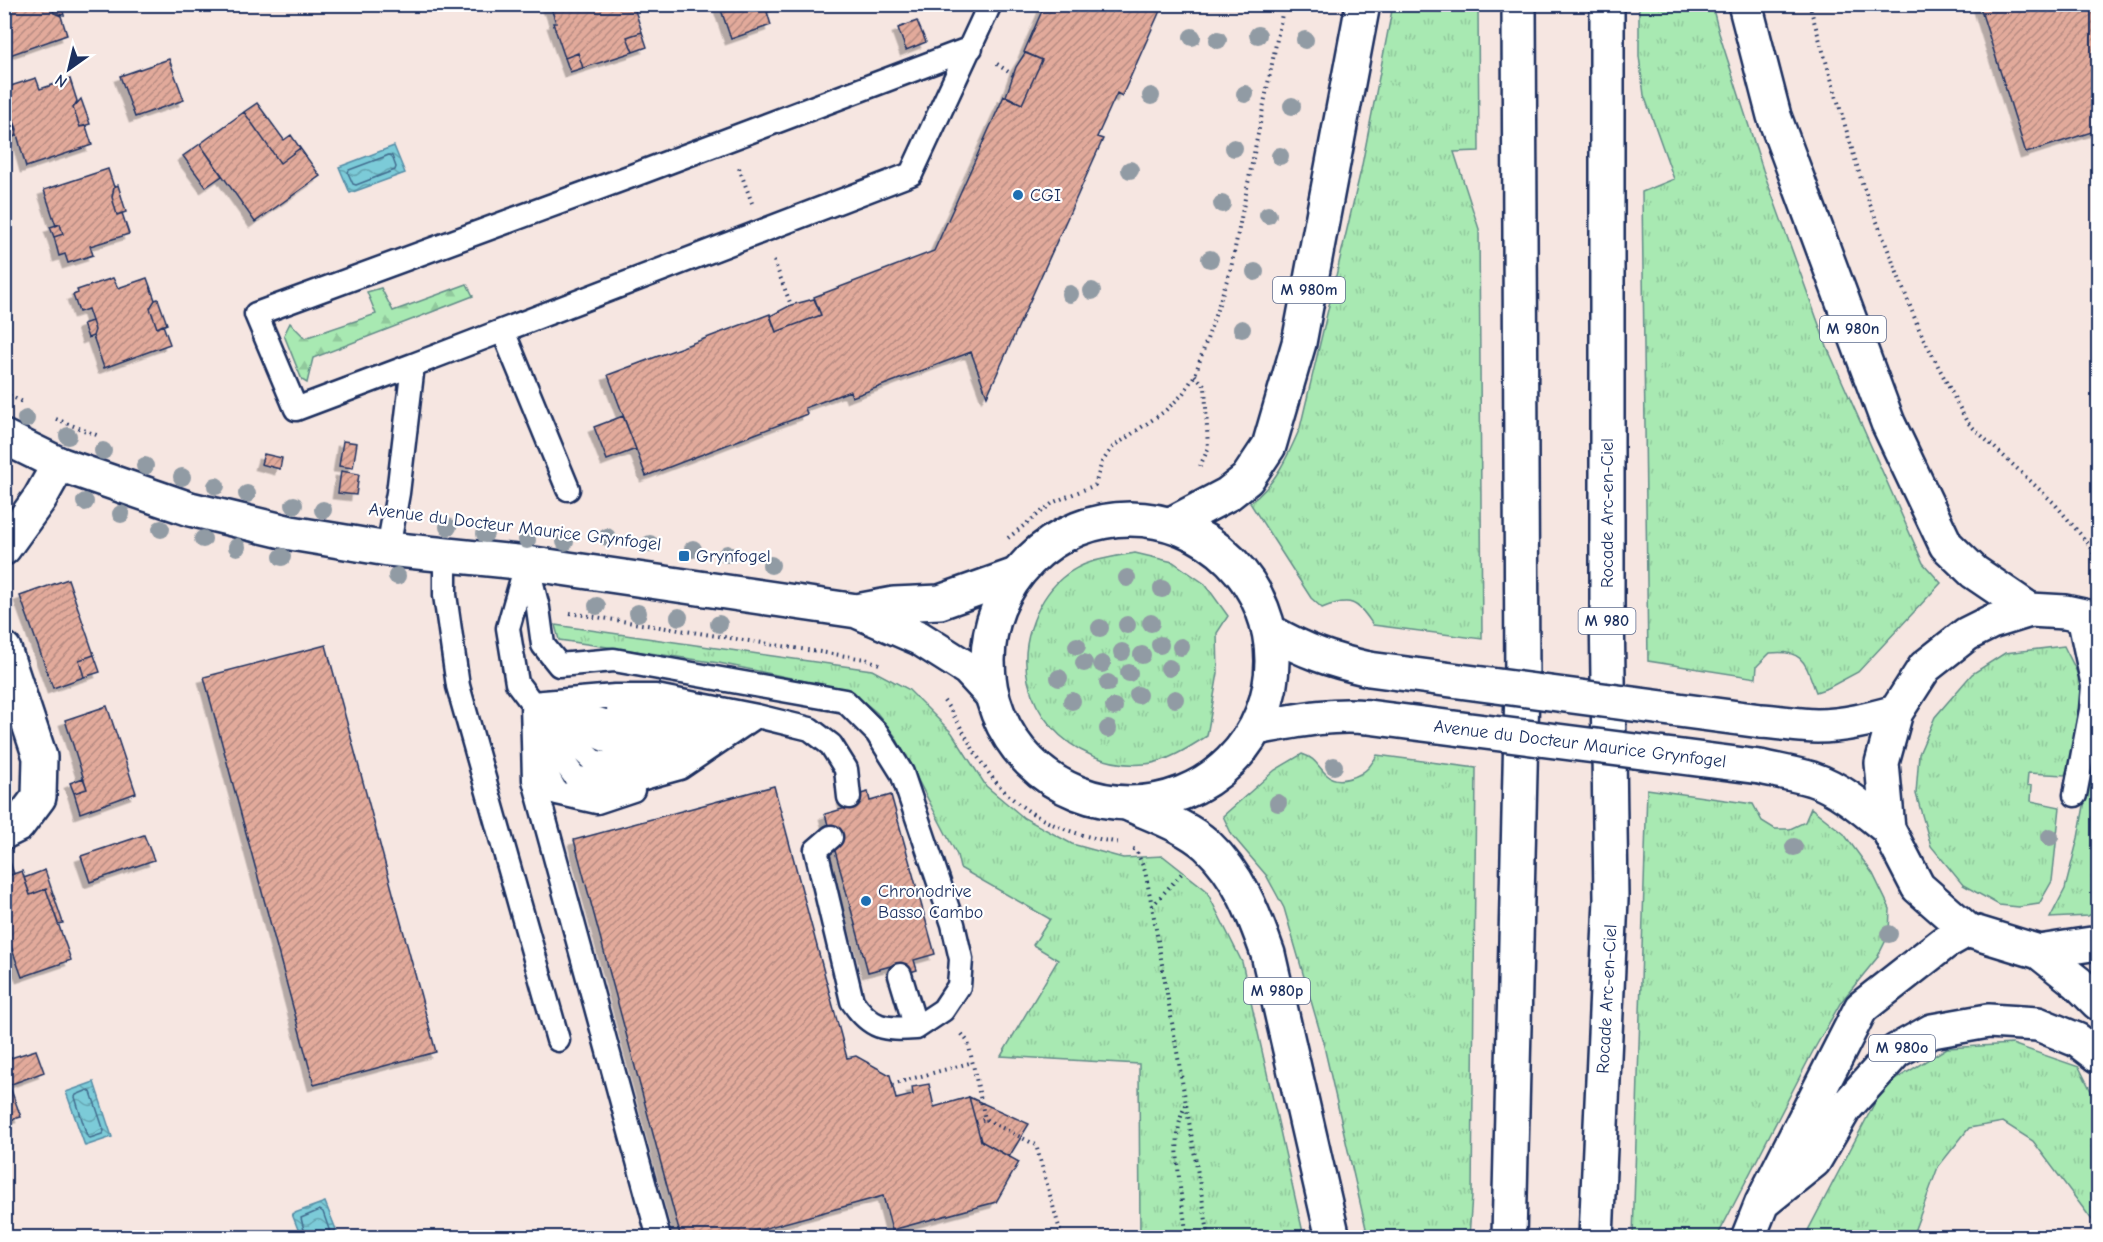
<svg xmlns="http://www.w3.org/2000/svg" width="2103" height="1242" font-family="'Comic Neue',sans-serif">
<defs>
<pattern id="grass-tufts" width="24" height="20" patternUnits="userSpaceOnUse" patternTransform="scale(1.5)"><rect width="24" height="20" fill="#a8e9b2"/><path d="M3 7l-1-3M5 7V3M7 7l1-3M15 17l-1-3M17 17v-4M19 17l1-3" fill="none" stroke="#90c89c"/></pattern>
<pattern id="forest-firs" width="22" height="20" patternUnits="userSpaceOnUse" patternTransform="scale(1.5)"><rect width="22" height="20" fill="#a8e9b2"/><path d="M5 1l3.5 6h-7zM16 11l3.5 6h-7z" fill="#90c89c"/></pattern>
<pattern id="water-waves" width="16" height="10" patternUnits="userSpaceOnUse" patternTransform="scale(1.5)"><rect width="16" height="10" fill="#7ccbd8"/><path d="M0 5q4-4 8 0t8 0" fill="none" stroke="#65a5b2"/></pattern>
<pattern id="building-hatch" width="6" height="6" patternUnits="userSpaceOnUse" patternTransform="scale(1.5)"><rect width="6" height="6" fill="#e2aa9b"/><path d="M-1 1l2-2M0 6l6-6M5 7l2-2" fill="none" stroke="#b68b82"/></pattern>
<filter id="shadow"><feDropShadow dx="-5.5" dy="5.5" stdDeviation="0" flood-color="#0004"/></filter>
</defs>
<rect width="100%" height="100%" fill="#f6e6e1"/>
<filter id="ink" filterUnits="userSpaceOnUse"><feTurbulence type="fractalNoise" baseFrequency=".0167" numOctaves="2"/><feDisplacementMap in="SourceGraphic" scale="12" xChannelSelector="R" yChannelSelector="G"/><feConvolveMatrix kernelMatrix="1 2 1 2 8 2 1 2 1" color-interpolation-filters="sRGB"/></filter>
<g filter="url(#ink)">
<path fill="url(#grass-tufts)" stroke="#628c88" stroke-width="1.5" d="M1393,5H1478L1479,151L1454,152L1479,229L1482,639L1373,625C1357,600 1350,597 1322,608L1311,598L1250,503C1275,485 1288,456 1300,428L1361,170Z
M1639,5H1712L1719,33L1763,170L1827,347L1923,563L1941,583L1858,672L1828,688L1816,692C1805,664 1805,649 1770,653L1757,666L1756,678L1648,661L1642,192L1674,179L1644,95L1639,56Z
M1135,553L1173,562L1205,584L1228,616L1217,633L1218,673L1207,736C1190,747 1165,763 1145,764C1070,770 1007,702 1031,628C1037,609 1047,591 1062,578C1083,560 1110,557 1135,553Z
M555,625L872,670L908,689L952,733L986,786L1024,818L1072,844L1123,858L1163,856L1206,890L1242,962L1304,1237H1140L1139,1064L1001,1056L1058,960L1033,945L1050,919L960,868L957,855L895,736L877,713L857,696L834,687L719,663L559,640Z
M2064,646C2069,657 2077,670 2080,681C2087,711 2074,748 2065,775L2028,773L2027,785L2032,786L2031,801L2060,807L2052,881L2039,904L2019,907L1999,905L1963,885L1931,846L1916,794L1919,754L1935,717L1972,674L2005,653Z
M2098,731V911L2088,916L2050,918L2065,889L2078,838Z
M1302,754C1317,759 1316,765 1327,775C1338,785 1360,777 1369,767C1372,763 1375,759 1377,755L1476,768L1472,1195L1469,1237H1368L1323,1042L1284,908L1266,875L1232,835L1223,816L1275,770Z
M1647,789L1753,804L1762,821L1775,829H1790L1805,822L1811,808L1844,834L1873,874L1890,909L1889,934L1877,958L1841,1002L1812,1053L1717,1237H1633Z
M2012,1044L2079,1067L2098,1105V1228L2033,1141L2003,1122L1969,1128L1938,1167L1912,1237L1804,1238L1883,1087L1947,1048Z"/>
<path fill="url(#forest-firs)" stroke="#628c88" stroke-width="1.5" d="M467,284L473,296L313,358L307,383L302,380L284,335L290,323L305,338L376,314L367,292L381,288L393,311Z"/>
<path fill="url(#water-waves)" stroke="#558da7" stroke-width="1.5" d="M394,146L405,173L350,193L339,167Z
M94,1082L112,1137L85,1146L66,1092Z
M325,1202L339,1237H301L292,1214Z"/>
<g fill="none" stroke-linecap="round" stroke-linejoin="round">
<path stroke="#426d8f" stroke-width="1.5" d="M389,155L392,156L396,167L395,170L356,185L353,184L348,173L349,170Z
M88,1090L91,1092L104,1131L102,1134L90,1138L87,1136L75,1097L76,1095Z
M306,1238L301,1218L320,1210L323,1212L332,1238"/>
</g>
<path fill="url(#building-hatch)" stroke="#1b2f5e" stroke-width="1.5" filter="url(#shadow)" d="M4,4H51L54,13L61,16L67,35L4,57Z
M51,4H61L64,15L54,13Z
M547,4H633L642,32L627,37L633,52L583,68L578,53L565,58L553,23H556L551,8L549,9Z
M719,4H772L774,10L767,12L771,25L731,39Z
M1045,4H1163L1122,96L1117,93L1097,137L1103,139L987,396L971,352L852,397L850,391L805,408L807,414L646,476L608,375L770,314L776,332L821,315L814,297L934,251L1004,96L1022,104L1042,60L1024,52Z
M1979,4H2098V130L2026,153Z
M917,21L926,42L906,50L898,28Z
M642,32L647,47L633,52L627,37Z
M578,53L583,68L570,72L565,58Z
M1025,53L1042,60L1022,104L1006,96L1016,67Z
M169,59L184,100L135,117L120,76Z
M36,78L40,89L70,79L77,101L73,108L80,127L86,126L92,145L26,167L10,109L4,111V88Z
M81,99L90,124L80,127L73,108Z
M257,103L284,140L291,135L300,148L280,163L244,112Z
M244,112L280,163L300,148L320,176L255,222L200,144Z
M14,121L17,129L16,136L11,138L5,124Z
M200,144L222,176L206,187L183,156Z
M108,169L114,187L112,197L117,215L122,213L129,234L90,246L93,255L68,263L65,254L59,256L54,237L63,234L60,224L56,226L44,190Z
M118,185L126,212L117,215L112,197L114,187Z
M60,224L63,234L54,237L50,227Z
M113,278L118,288L147,278L155,300L150,308L157,328L163,325L170,344L104,368L93,336L95,330L88,309L79,312L73,295L78,293L77,290Z
M158,299L167,324L157,328L150,308L155,300Z
M814,299L821,315L776,332L770,316L791,305Z
M92,321L95,330L93,336L88,338L83,324Z
M623,416L636,449L607,460L594,427Z
M343,441L357,443L353,468L339,466Z
M264,454L282,458L280,469L261,464Z
M341,471L359,474L356,495L338,493Z
M68,579L94,655L79,660L84,677L53,688L20,596Z
M326,645L436,1052L314,1085L204,677Z
M94,655L100,672L84,677L79,660Z
M107,706L136,793L80,813L74,793L87,789L65,720Z
M83,778L87,789L74,793L70,783Z
M774,786L847,1058L856,1056L890,1075L896,1099L913,1095L912,1087L929,1084L934,1107L969,1097L981,1141L1019,1162L996,1202L892,1230L883,1196L729,1238H681L574,840Z
M868,792L870,801L891,795L935,954L914,960L917,970L894,977L891,966L868,972L825,814L846,808L843,799Z
M144,835L154,860L90,882L81,856Z
M8,856L14,874L4,877V857Z
M45,870L63,923L58,924L46,889L30,895L24,878Z
M22,871L30,895L46,889L71,960L22,977L4,927V877Z
M36,1050L44,1072L9,1085L4,1071V1060Z
M4,1071L21,1117L4,1122Z
M969,1097L1029,1124L1009,1157L981,1141Z"/>
<g fill="none" stroke-linecap="round" stroke-linejoin="round">
<defs>
<path id="service" d="M503,331L568,489
M413,365L296,409L256,314L637,174L971,48
M388,549L398,493L413,365L911,174L990,4
M445,555V595L458,686L558,1040
M527,563L538,608L543,645L559,665L614,660L845,701L877,733L902,773L953,924L961,959L959,986L943,1010L916,1028L900,975
M526,565L508,628L517,683L532,703L560,757L575,777L615,786L680,768L757,716
M532,703L534,780L659,1238
M532,703L615,696H656L757,716L810,729L831,745L846,769L849,797
M618,708L695,722H705L736,718
M566,711L671,738L691,736
M555,715C613,744 644,769 709,738
M546,717L593,761L634,769L654,765
M543,755L546,773L557,793L597,802L633,790
M2075,795L2091,710L2093,686L2078,615
M831,837L816,850L852,1001C871,1029 884,1030 916,1028"/>
<path id="minor" d="M4,548L40,498L59,464
M4,649L40,757L39,797L18,825L4,832"/>
<path id="tertiary" d="M4,437L59,464L190,509L291,533L388,549L527,563L857,611L919,638L968,669L992,695
M857,611L894,604L940,602L1016,575"/>
<path id="secondary" d="M988 661a142 142 0 1 1 284 0a142 142 0 1 1-284 0Z
M2098,619L2065,612L2030,610L1991,622L1967,634L1925,667L1896,712L1882,763L1888,829L1918,887L1967,930L2039,952L2098,943
M1271,632C1306,652 1330,660 1369,669
M1761,721C1780,722 1799,726 1817,726C1844,726 1871,719 1896,712
M1257,728C1295,721 1330,713 1368,717
M1760,767C1777,771 1795,774 1812,779C1840,788 1865,810 1888,829
M2039,952L2078,983L2098,1003"/>
<path id="trunk" d="M1745,4L1774,116L1888,423L1946,545L1974,572L2030,610
M1171,524L1228,494L1247,479L1269,446L1299,343L1363,4
M1129,804C1155,816 1186,826 1207,845C1239,875 1254,914 1268,954L1333,1238
M1762,1203L1814,1161L1845,1108L1896,1051L1932,1031L1988,1021L2038,1024L2077,1040L2098,1056
M1509,1238L1522,687L1519,4
M1596,1238L1611,899L1607,604V4
M1748,1238L1762,1203L1861,1008L1944,943L1967,930"/>
</defs>
<use href="#service" stroke="#1b2f5e" stroke-width="27"/>
<use href="#minor" stroke="#1b2f5e" stroke-width="38"/>
<use href="#tertiary" stroke="#1b2f5e" stroke-width="38"/>
<use href="#secondary" stroke="#1b2f5e" stroke-width="38"/>
<use href="#trunk" stroke="#1b2f5e" stroke-width="38"/>
<path stroke="#1b2f5e" stroke-width="4" stroke-dasharray="1.5 4.5" stroke-linecap="butt" d="M1809,4L1863,186L1919,329L1967,422L2055,504L2091,547L2098,567
M997,64L1013,75
M739,168L752,203
M774,261L791,305
M1195,375L1205,386L1208,449L1200,466
M4,393L23,402
M56,419L99,436
M1008,538L1054,502L1095,485L1102,462L1113,447L1165,411L1182,395L1195,375L1231,268L1284,4
M570,613L865,659L882,665
M944,701C960,723 970,747 986,769C1018,816 1067,835 1121,843
M1133,849L1136,850L1145,871L1152,906L1209,1238
M1152,906L1183,872
M962,1034L968,1042L985,1119L1036,1145L1062,1238
M892,1084L973,1062
M1186,1105C1168,1134 1183,1204 1187,1238
M976,1122L985,1119"/>
<use href="#service" stroke="#fff" stroke-width="22"/>
<use href="#minor" stroke="#fff" stroke-width="33"/>
<use href="#tertiary" stroke="#fff" stroke-width="33"/>
<use href="#secondary" stroke="#fff" stroke-width="33"/>
<use href="#trunk" stroke="#fff" stroke-width="33"/>
<defs>
<path id="secondary-bridge" d="M1369,669L1761,721
M1368,717L1760,767"/>
</defs>
<use href="#secondary-bridge" stroke="#1b2f5e" stroke-width="38" stroke-linecap="butt"/>
<use href="#secondary-bridge" stroke="#fff" stroke-width="33"/>
</g>
<g fill="#919ba4">
<circle cx="1258" cy="35" r="9"/>
<circle cx="1192" cy="37" r="9"/>
<circle cx="1218" cy="40" r="9"/>
<circle cx="1305" cy="40" r="9"/>
<circle cx="1245" cy="94" r="9"/>
<circle cx="1151" cy="96" r="9"/>
<circle cx="1292" cy="106" r="9"/>
<circle cx="1234" cy="148" r="9"/>
<circle cx="1280" cy="156" r="9"/>
<circle cx="1130" cy="170" r="9"/>
<circle cx="1222" cy="204" r="9"/>
<circle cx="1268" cy="215" r="9"/>
<circle cx="1210" cy="259" r="9"/>
<circle cx="1255" cy="272" r="9"/>
<circle cx="1092" cy="291" r="9"/>
<circle cx="1070" cy="294" r="9"/>
<circle cx="1242" cy="329" r="9"/>
<circle cx="26" cy="419" r="9"/>
<circle cx="68" cy="436" r="9"/>
<circle cx="103" cy="451" r="9"/>
<circle cx="145" cy="466" r="9"/>
<circle cx="182" cy="477" r="9"/>
<circle cx="216" cy="486" r="9"/>
<circle cx="247" cy="494" r="9"/>
<circle cx="85" cy="502" r="9"/>
<circle cx="294" cy="505" r="9"/>
<circle cx="323" cy="510" r="9"/>
<circle cx="121" cy="514" r="9"/>
<circle cx="448" cy="527" r="9"/>
<circle cx="161" cy="529" r="9"/>
<circle cx="485" cy="534" r="9"/>
<circle cx="607" cy="537" r="9"/>
<circle cx="203" cy="539" r="9"/>
<circle cx="527" cy="540" r="9"/>
<circle cx="565" cy="542" r="9"/>
<circle cx="650" cy="544" r="9"/>
<circle cx="237" cy="547" r="9"/>
<circle cx="693" cy="549" r="9"/>
<circle cx="727" cy="554" r="9"/>
<circle cx="282" cy="557" r="9"/>
<circle cx="771" cy="565" r="9"/>
<circle cx="397" cy="576" r="9"/>
<circle cx="1127" cy="578" r="9"/>
<circle cx="1162" cy="589" r="9"/>
<circle cx="597" cy="606" r="9"/>
<circle cx="638" cy="613" r="9"/>
<circle cx="679" cy="617" r="9"/>
<circle cx="1151" cy="623" r="9"/>
<circle cx="719" cy="624" r="9"/>
<circle cx="1127" cy="625" r="9"/>
<circle cx="1100" cy="628" r="9"/>
<circle cx="1160" cy="645" r="9"/>
<circle cx="1077" cy="646" r="9"/>
<circle cx="1181" cy="647" r="9"/>
<circle cx="1122" cy="652" r="9"/>
<circle cx="1142" cy="655" r="9"/>
<circle cx="1084" cy="663" r="9"/>
<circle cx="1102" cy="664" r="9"/>
<circle cx="1169" cy="668" r="9"/>
<circle cx="1129" cy="673" r="9"/>
<circle cx="1059" cy="678" r="9"/>
<circle cx="1108" cy="683" r="9"/>
<circle cx="1138" cy="695" r="9"/>
<circle cx="1175" cy="699" r="9"/>
<circle cx="1072" cy="701" r="9"/>
<circle cx="1114" cy="707" r="9"/>
<circle cx="1108" cy="729" r="9"/>
<circle cx="1334" cy="766" r="9"/>
<circle cx="1278" cy="803" r="9"/>
<circle cx="2050" cy="837" r="9"/>
<circle cx="1794" cy="847" r="9"/>
<circle cx="1889" cy="934" r="9"/>
</g>
</g>
<g fill="#1f6fb2" stroke="#fff" stroke-width="2">
<circle cx="1018" cy="195" r="6"/>
<rect x="678" y="550" width="12" height="12" rx="3"/>
<circle cx="866" cy="901" r="6"/>
</g>
<g text-anchor="middle" dominant-baseline="central" stroke-width="4.5" stroke-linejoin="round" paint-order="stroke">
<g fill="#fff" stroke="#5f6d8e" stroke-width="1.5">
<rect x="1273" y="277" width="72" height="26" rx="4.5"/>
<rect x="1820" y="316" width="66" height="26" rx="4.5"/>
<rect x="1578.5" y="608" width="57" height="26" rx="4.5"/>
<rect x="1244" y="978" width="66" height="26" rx="4.5"/>
<rect x="1869" y="1035" width="66" height="26" rx="4.5"/>
</g>
<g font-size="16" font-weight="bold" fill="#1b2f5e">
<text x="1309" y="290">M 980m</text>
<text x="1853" y="329">M 980n</text>
<text x="1607" y="621">M 980</text>
<text x="1277" y="991">M 980p</text>
<text x="1902" y="1048">M 980o</text>
</g>
<g font-size="18" fill="#1b2f5e" stroke="#fff" text-anchor="start">
<text x="1030" y="195">CGI</text>
<text x="696" y="556">Grynfogel</text>
<text x="878" y="891">Chronodrive<tspan x="878" dy="21">Basso Cambo</tspan></text>
</g>
<g font-size="18" fill="#1b2f5e" stroke="#fff">
<text transform="translate(1607 513) rotate(-90)">Rocade Arc-en-Ciel</text>
<text transform="translate(515 527) rotate(7)">Avenue du Docteur Maurice Grynfogel</text>
<text transform="translate(1580 744) rotate(7)">Avenue du Docteur Maurice Grynfogel</text>
<text transform="translate(1607 999) rotate(-87)">Rocade Arc-en-Ciel</text>
</g>
</g>
<rect width="2103" height="1242" fill="none" stroke="#fff" stroke-width="24"/>
<rect x="12" y="12" width="2079" height="1218" fill="none" stroke="#1b2f5e" stroke-width="2" filter="url(#ink)"/>
<g transform="translate(69 69) rotate(214)" stroke="#ffffff" stroke-width="4.5" paint-order="stroke">
<path d="M0-4.5L10 22L0 15L-10 22Z" fill="#1b2f5e"/>
<text y="-9" font-size="16" font-weight="bold" text-anchor="middle" fill="#1b2f5e">N</text>
</g>
</svg>
